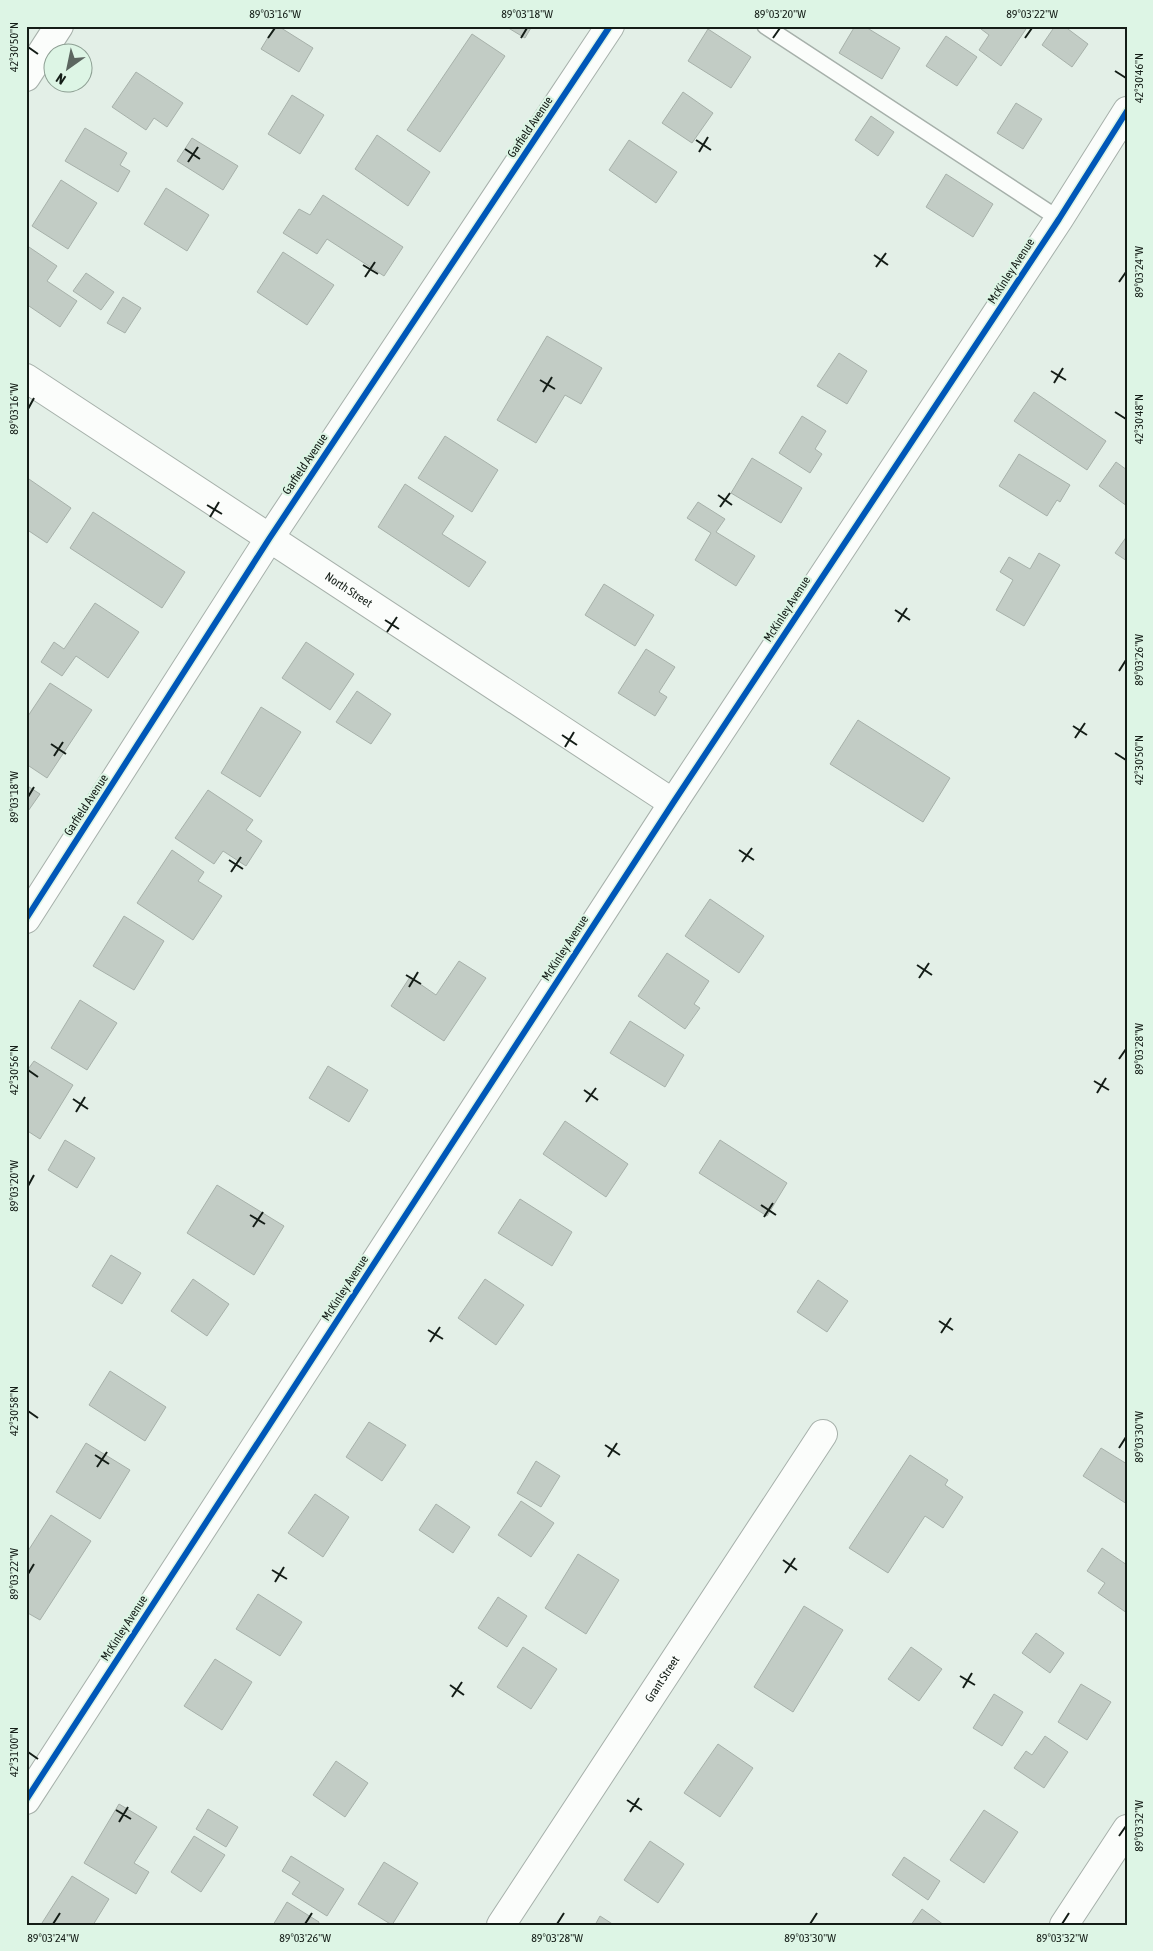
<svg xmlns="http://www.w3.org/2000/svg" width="1153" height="1951" font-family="'Asap Condensed',sans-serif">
<rect width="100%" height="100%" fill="#e3efe7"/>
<path fill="#c2ccc5" stroke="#a7b1aa" d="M275,26H278L313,48L299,72L261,49Z
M505,26H532L525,38Z
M855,26H864L900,48L882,79L839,53Z
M983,26H1028L1001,66L979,50L989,35L981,29Z
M1055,26H1064L1088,44L1072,67L1042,45Z
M708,29L751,57L731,88L688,61Z
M472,34L505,56L440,152L407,130Z
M946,36L977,57L957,86L926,66Z
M136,72L183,103L167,127L154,118L146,130L112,107Z
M683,92L713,113L692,143L662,123Z
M292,95L324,115L300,154L268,134Z
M1016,103L1042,119L1023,149L997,133Z
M871,116L894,132L878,156L855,140Z
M85,128L127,153L120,165L130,171L118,192L65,161Z
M377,135L430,172L408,206L355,169Z
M192,138L238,166L223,190L177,161Z
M629,140L677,172L656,203L609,170Z
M946,174L993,204L973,237L926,207Z
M61,180L97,203L68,249L32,226Z
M166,188L209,215L187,251L144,224Z
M323,195L403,247L384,276L327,239L317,254L283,233L299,209L310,215Z
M26,245L57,266L47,281L77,301L60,327L26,304Z
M283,252L334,285L307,325L257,292Z
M86,273L114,292L101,310L73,291Z
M123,297L141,308L125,333L107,323Z
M547,336L602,368L581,404L565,395L536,443L497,420Z
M839,353L867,371L847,404L817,386Z
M1034,392L1106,441L1087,470L1014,421Z
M802,416L826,431L815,449L822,454L810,473L779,453Z
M445,436L498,470L472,512L418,478Z
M1019,454L1070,485L1060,502L1057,500L1047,516L999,486Z
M752,458L802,488L781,523L731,493Z
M1116,462L1127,470V506L1099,486Z
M26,477L71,508L47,543L26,529Z
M405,484L454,516L442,534L486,562L469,587L378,527Z
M698,502L725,519L716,532L755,556L736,586L695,560L711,533L687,518Z
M93,512L185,572L162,608L70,548Z
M1127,536V561L1115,553Z
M1039,553L1060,565L1024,626L996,610L1013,580L1000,572L1009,557L1030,569Z
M604,584L654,615L635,646L585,615Z
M95,603L139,632L108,678L76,656L62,676L41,662L54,642L64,649Z
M306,642L354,674L330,710L282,678Z
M646,649L675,667L659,692L667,697L655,716L618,693Z
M50,683L92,710L47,778L26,764V719Z
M357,691L391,714L371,744L336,722Z
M261,707L301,732L260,797L221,773Z
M858,720L950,778L923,822L830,764Z
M26,785L40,794L26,814Z
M208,790L253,820L246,830L262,841L246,866L223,851L214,864L175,838Z
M172,850L204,872L198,881L222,896L193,940L137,903Z
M710,899L764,936L739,973L685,936Z
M124,916L164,941L134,990L93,966Z
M667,953L709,981L694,1004L700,1008L685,1029L638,996Z
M459,961L486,978L444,1041L391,1006L410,977L436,995Z
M80,1000L117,1023L87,1070L51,1048Z
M630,1021L684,1055L665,1087L610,1053Z
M34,1061L73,1085L40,1139L26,1130V1072Z
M328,1066L368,1090L349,1122L309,1098Z
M565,1121L628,1164L606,1197L543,1154Z
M65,1140L95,1158L77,1188L48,1170Z
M720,1140L787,1183L767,1216L699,1173Z
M217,1185L284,1226L254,1275L187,1233Z
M520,1199L572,1232L552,1266L498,1233Z
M111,1255L141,1273L122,1304L92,1286Z
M193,1279L229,1304L207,1336L171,1311Z
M485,1279L524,1305L496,1345L458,1318Z
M818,1280L848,1301L827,1332L797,1312Z
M110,1371L166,1407L145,1441L89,1405Z
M369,1422L406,1445L382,1481L346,1457Z
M86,1443L130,1470L100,1519L56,1492Z
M1101,1448L1127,1464V1504L1083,1476Z
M910,1455L948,1480L945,1485L963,1497L943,1528L925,1516L888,1573L849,1548Z
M536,1461L560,1476L541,1507L517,1493Z
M315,1494L349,1517L323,1557L288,1533Z
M521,1501L554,1523L531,1557L498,1535Z
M436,1504L470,1527L453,1553L419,1530Z
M51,1515L91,1541L40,1620L26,1612V1554Z
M1102,1548L1127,1565V1613L1098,1593L1105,1583L1087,1571Z
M578,1554L619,1580L586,1634L545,1608Z
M258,1594L302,1622L280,1656L236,1629Z
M498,1597L527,1616L507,1647L478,1628Z
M804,1606L843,1630L793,1712L754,1687Z
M1036,1633L1064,1653L1050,1673L1022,1653Z
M523,1647L557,1669L531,1709L497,1687Z
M911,1647L942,1669L919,1701L888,1679Z
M215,1659L252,1682L222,1730L184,1706Z
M1081,1684L1111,1702L1087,1740L1058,1722Z
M994,1694L1023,1712L1002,1746L973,1728Z
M1045,1736L1068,1752L1044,1788L1014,1768L1026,1751L1032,1755Z
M718,1744L753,1768L720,1817L684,1793Z
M336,1761L368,1783L345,1817L313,1795Z
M119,1804L157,1827L134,1863L149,1872L136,1894L84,1863Z
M208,1809L238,1827L226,1847L196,1829Z
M984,1810L1018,1832L984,1883L950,1860Z
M194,1836L225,1855L201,1892L171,1872Z
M650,1841L684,1864L658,1903L624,1880Z
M291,1856L344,1889L327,1916L292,1894L300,1882L282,1871Z
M904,1857L940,1881L928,1900L892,1875Z
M384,1862L418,1883L392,1925L358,1904Z
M72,1876L109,1899L93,1925H46L42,1923Z
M287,1902L319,1922L318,1925H273Z
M922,1909L944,1925H911Z
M600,1916L614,1925H595Z"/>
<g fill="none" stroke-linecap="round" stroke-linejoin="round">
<defs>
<path id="lane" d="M765,26L1059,219"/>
<g id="street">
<path d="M26,77L59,26"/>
<path id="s1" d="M26,378L673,803"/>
<path d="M26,919L269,539L610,26"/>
<path id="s2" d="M501,1925L823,1434"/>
<path d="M1064,1925L1127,1829"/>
</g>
<path id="secondary" d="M26,1800L673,803L1059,219L1127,111"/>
</defs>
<use href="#lane" stroke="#a6b0aa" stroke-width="18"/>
<use href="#street" stroke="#a6b0aa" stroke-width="30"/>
<use href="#secondary" stroke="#a6b0aa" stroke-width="30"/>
<use href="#lane" stroke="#fbfdfb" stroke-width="15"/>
<use href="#street" stroke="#fbfdfb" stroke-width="28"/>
<use href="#secondary" stroke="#fbfdfb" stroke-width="28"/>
<defs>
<path id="cycleway" d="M26,919L269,539L610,26
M26,1800L673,803L1059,219L1127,111"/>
</defs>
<use href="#cycleway" stroke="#ddf5e5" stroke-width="9"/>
<use href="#cycleway" stroke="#0057b8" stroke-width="6"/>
</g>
<path fill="none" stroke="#141d17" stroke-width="2" d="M268,38L275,28M521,38L527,28M773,38L780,28M1025,38L1032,28M28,47L38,54M1115,71L1126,78M696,140L711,150M185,149L200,159M699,152L708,137M188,162L198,147M874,255L888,265M363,265L378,274M876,267L886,253M365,277L375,262M1119,282L1126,272M1051,371L1066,380M540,380L555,389M1054,383L1063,368M543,392L552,377M28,409L34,398M1115,412L1126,419M718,495L732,505M207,505L222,514M720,507L730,493M210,517L219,502M895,610L910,620M385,620L399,629M898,622L907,608M387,632L397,617M1119,671L1126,660M1073,726L1087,735M562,735L577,745M1075,738L1085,723M51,744L66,754M565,747L574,732M1115,753L1126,760M54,756L63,742M28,797L34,787M739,850L754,860M229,860L243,869M742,862L752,848M231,872L241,857M917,965L932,975M406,975L421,984M919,978L929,963M409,987L418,972M1119,1059L1126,1049M28,1070L38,1077M1094,1081L1109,1090M584,1090L598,1100M1097,1093L1106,1078M73,1099L88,1109M586,1102L596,1088M76,1112L85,1097M28,1186L34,1175M761,1205L776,1215M250,1215L265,1224M764,1217L773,1203M253,1227L263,1212M939,1321L953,1330M428,1330L443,1339M941,1333L951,1318M430,1342L440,1327M28,1411L38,1418M605,1445L620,1455M1119,1448L1126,1437M95,1455L109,1464M608,1457L617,1443M97,1467L107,1452M783,1560L797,1570M272,1570L287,1579M785,1573L795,1558M28,1574L34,1564M275,1582L284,1567M960,1676L975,1685M450,1685L464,1695M963,1688L972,1673M452,1697L462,1682M28,1752L38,1759M627,1800L642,1810M116,1810L131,1819M630,1812L639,1798M119,1822L128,1807M1119,1836L1126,1826M53,1924L60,1913M305,1924L312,1913M557,1924L564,1913M810,1924L817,1913M1062,1924L1069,1913"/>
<g text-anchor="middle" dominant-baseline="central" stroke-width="4.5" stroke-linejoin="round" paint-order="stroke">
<g font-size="12" fill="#141d17" stroke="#ddf5e5">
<text transform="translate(530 127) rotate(-56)">Garfield Avenue</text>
<text transform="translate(1011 271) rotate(-57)">McKinley Avenue</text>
<text transform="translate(305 464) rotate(-56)">Garfield Avenue</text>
<text stroke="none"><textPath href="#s1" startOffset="386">North Street</textPath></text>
<text transform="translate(787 609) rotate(-57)">McKinley Avenue</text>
<text transform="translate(86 805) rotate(-57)">Garfield Avenue</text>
<text transform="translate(565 948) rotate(-57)">McKinley Avenue</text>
<text transform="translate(345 1288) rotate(-57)">McKinley Avenue</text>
<text transform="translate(124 1628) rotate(-57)">McKinley Avenue</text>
<text stroke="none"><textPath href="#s2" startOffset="294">Grant Street</textPath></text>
</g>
</g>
<rect width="1153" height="1951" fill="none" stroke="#ddf5e5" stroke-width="55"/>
<g transform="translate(68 68) rotate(213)"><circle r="24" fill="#ddf5e5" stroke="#8d9f93"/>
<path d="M0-4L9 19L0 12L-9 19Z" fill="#5c6660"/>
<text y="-8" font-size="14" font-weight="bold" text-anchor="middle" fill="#141d17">N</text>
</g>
<rect x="28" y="28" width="1098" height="1896" fill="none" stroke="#141d17" stroke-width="2"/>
<g font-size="12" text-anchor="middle" fill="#141d17">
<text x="275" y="18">89°03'16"W</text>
<text x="527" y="18">89°03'18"W</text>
<text x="780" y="18">89°03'20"W</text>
<text x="1032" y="18">89°03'22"W</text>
<text transform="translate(14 47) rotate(-90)" y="4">42°30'50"N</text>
<text transform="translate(1139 78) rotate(-90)" y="4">42°30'46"N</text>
<text transform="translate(1139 272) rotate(-90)" y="4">89°03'24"W</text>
<text transform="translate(14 409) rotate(-90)" y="4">89°03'16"W</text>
<text transform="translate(1139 419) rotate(-90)" y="4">42°30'48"N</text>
<text transform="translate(1139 660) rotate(-90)" y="4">89°03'26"W</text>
<text transform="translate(1139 760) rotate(-90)" y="4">42°30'50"N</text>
<text transform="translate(14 797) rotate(-90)" y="4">89°03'18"W</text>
<text transform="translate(1139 1049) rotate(-90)" y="4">89°03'28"W</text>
<text transform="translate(14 1070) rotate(-90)" y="4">42°30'56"N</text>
<text transform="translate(14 1186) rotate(-90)" y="4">89°03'20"W</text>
<text transform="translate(14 1411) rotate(-90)" y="4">42°30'58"N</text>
<text transform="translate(1139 1437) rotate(-90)" y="4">89°03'30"W</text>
<text transform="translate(14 1574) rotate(-90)" y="4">89°03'22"W</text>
<text transform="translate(14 1752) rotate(-90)" y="4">42°31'00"N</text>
<text transform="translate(1139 1826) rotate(-90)" y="4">89°03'32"W</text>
<text x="53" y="1942">89°03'24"W</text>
<text x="305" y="1942">89°03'26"W</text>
<text x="557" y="1942">89°03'28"W</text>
<text x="810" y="1942">89°03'30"W</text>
<text x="1062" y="1942">89°03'32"W</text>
</g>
</svg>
